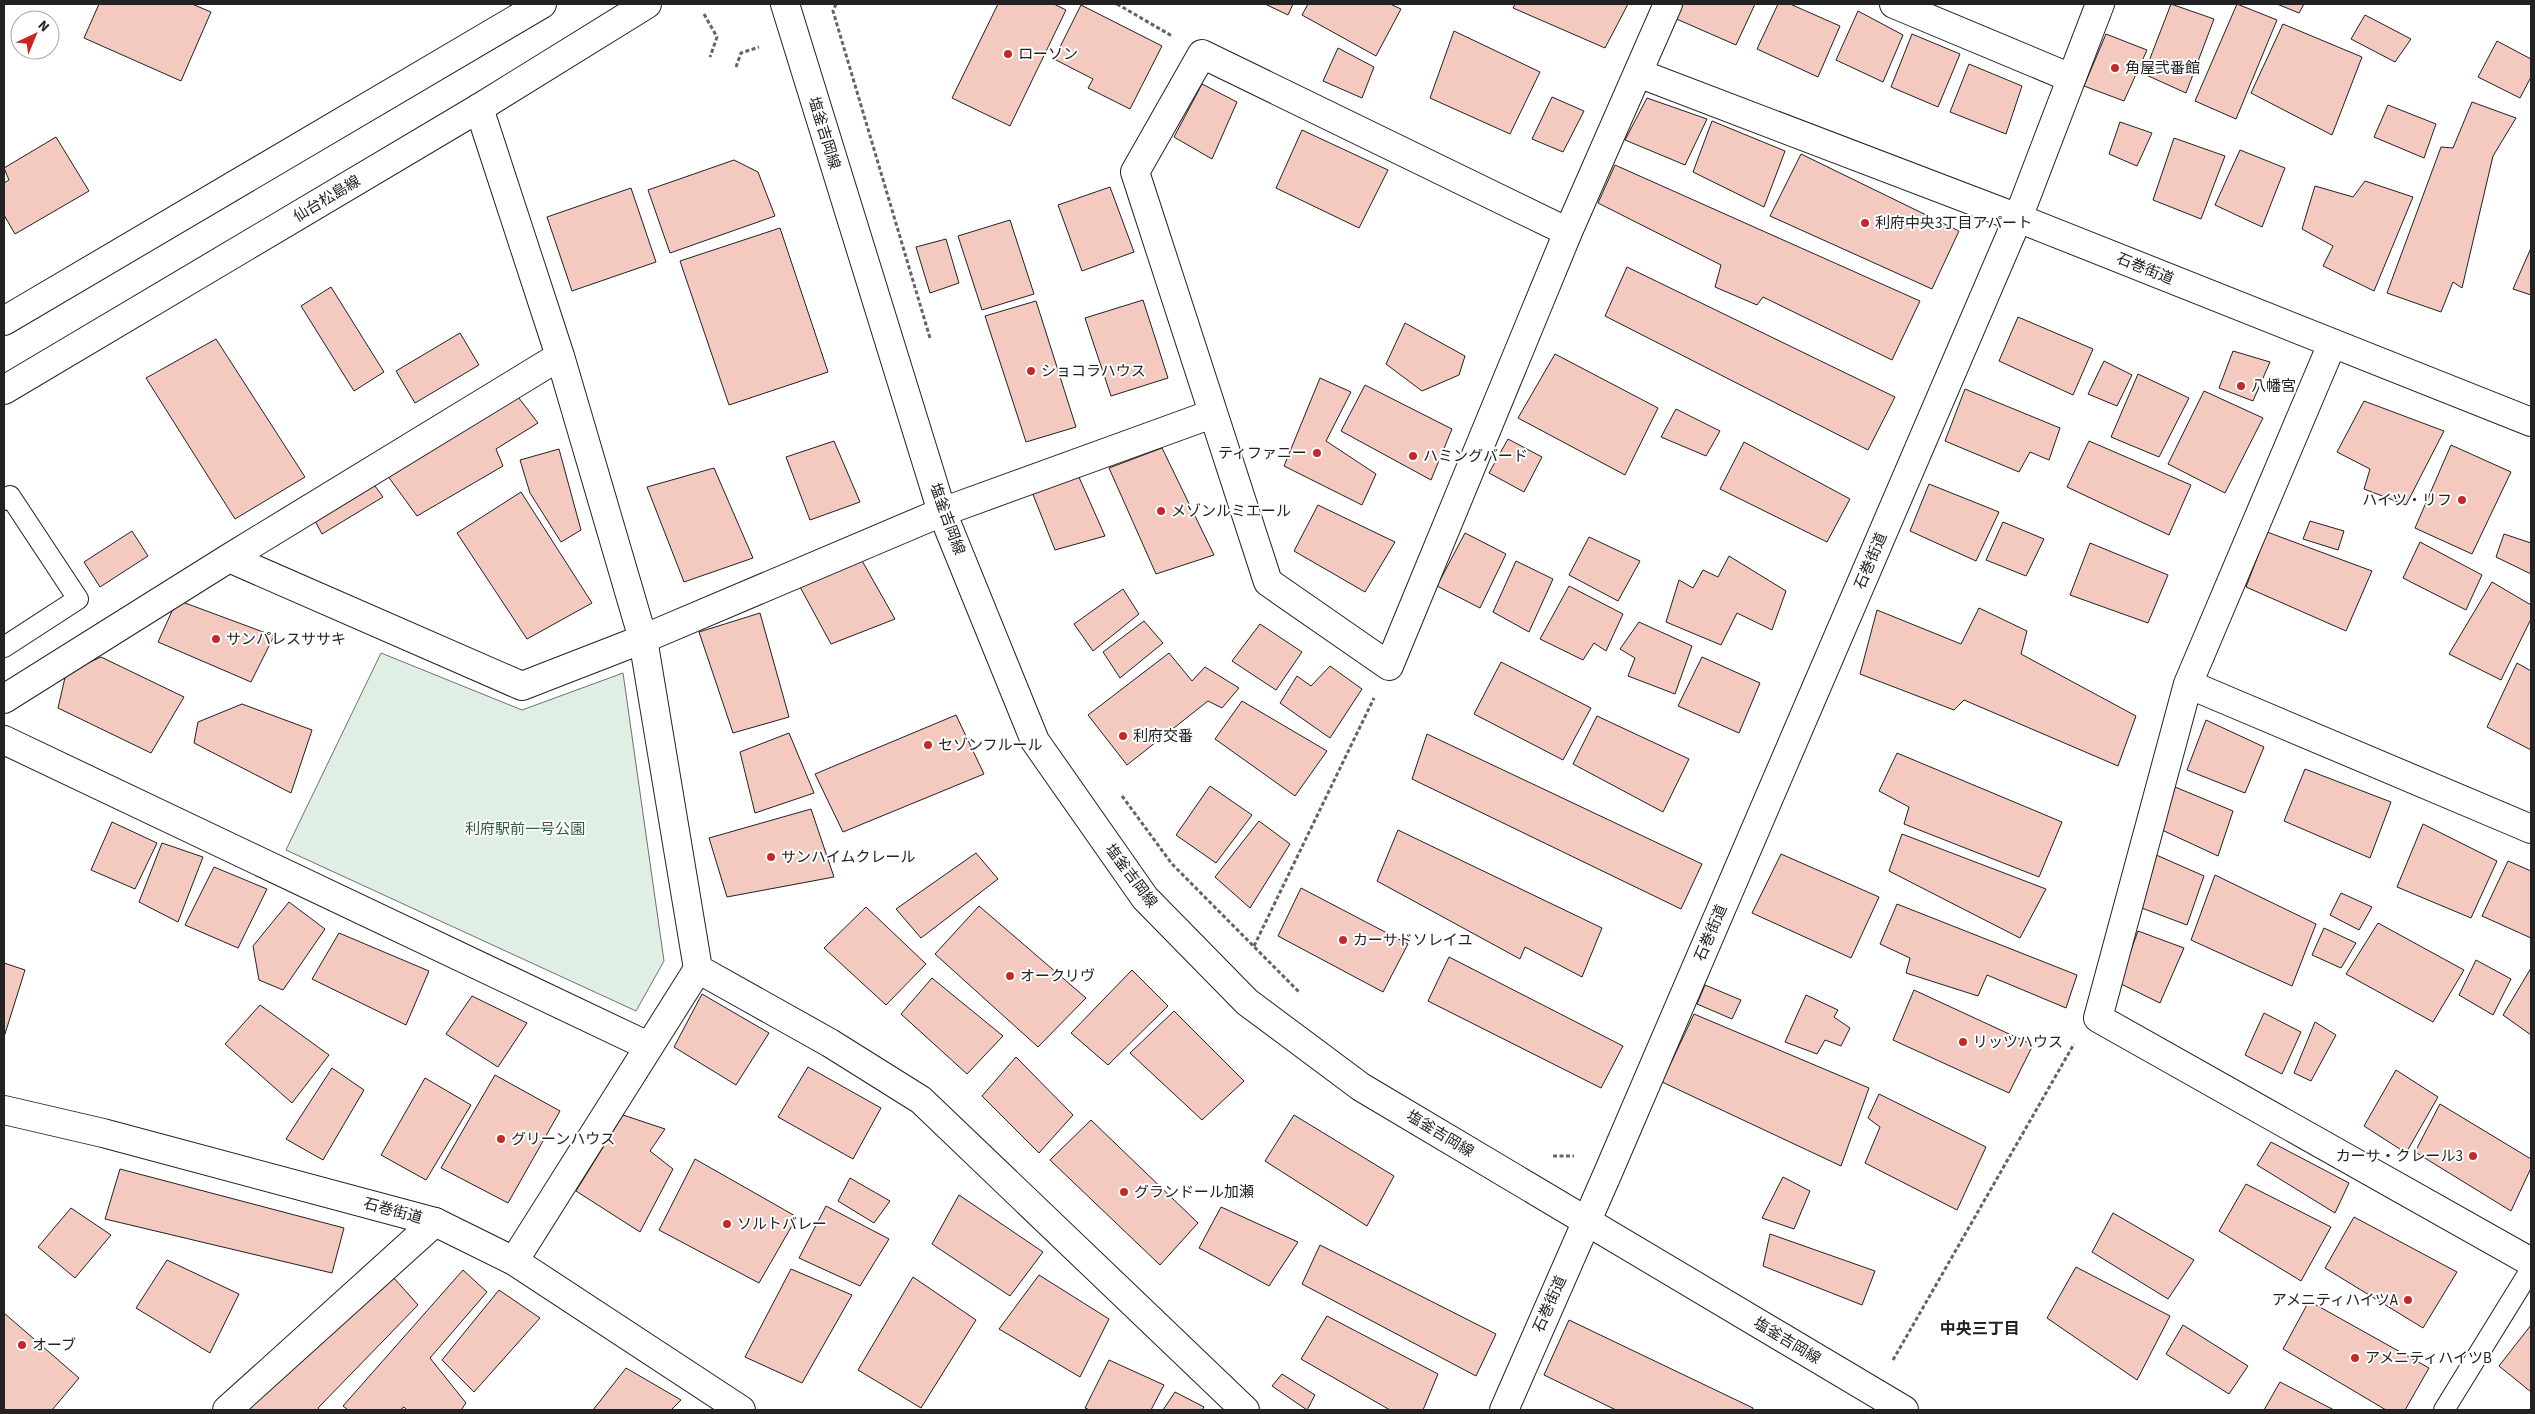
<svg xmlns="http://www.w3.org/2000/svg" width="2535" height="1414" font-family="'Source Sans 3','Noto Sans JP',sans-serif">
<rect width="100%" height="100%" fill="#fff"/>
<path fill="#e0efe3" stroke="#6f6f6f" d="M381,653L522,710L623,673L664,961L636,1011L286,850Z"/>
<path fill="#f3c9c0" stroke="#222" d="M99,4H192L211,12L181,81L84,38Z
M998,4H1054L1066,10L1010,126L952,98Z
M1265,4H1293L1288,15Z
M1308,4H1390L1401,9L1376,56L1302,15Z
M1515,4H1628L1605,48L1513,8Z
M1678,4H1755L1736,45L1672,17Z
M1778,4H1790L1840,26L1818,77L1757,49Z
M2171,4L2214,19L2186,93L2144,74Z
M2237,4L2277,20L2236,119L2195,101Z
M2277,4H2304L2299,13Z
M1081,5L1162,46L1130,109L1088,88L1093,79L1054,59Z
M1858,11L1903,35L1883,82L1836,60Z
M2365,15L2411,39L2395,62L2351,39Z
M2283,24L2362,57L2332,135L2251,93Z
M1454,31L1540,72L1510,134L1430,98Z
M1912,34L1960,54L1938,107L1891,87Z
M2106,34L2147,50L2124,101L2084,86Z
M2497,41L2531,59V77L2520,98L2478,77Z
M1338,48L1374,67L1362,98L1323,81Z
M1969,64L2022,86L2006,134L1950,112Z
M1202,84L1237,102L1212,159L1174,137Z
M1552,97L1584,111L1563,152L1532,139Z
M1647,98L1707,119L1685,165L1625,140Z
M2472,102L2516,118L2493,156L2462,288L2453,282L2441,312L2387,293L2441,147L2453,148Z
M2388,105L2436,124L2424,158L2374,137Z
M1712,121L1785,151L1764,207L1693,172Z
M2120,122L2152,133L2137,166L2109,154Z
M1302,130L1388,170L1359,228L1276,188Z
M56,137L89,191L15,234L4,215V183L9,180L4,168Z
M2174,138L2225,156L2201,219L2153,200Z
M2240,150L2285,168L2262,227L2215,205Z
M1801,154L1959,231L1932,289L1770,216Z
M734,160L758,172L775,216L670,253L648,190Z
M1615,165L1920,301L1892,360L1763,297L1757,305L1715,287L1721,265L1598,203Z
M2365,181L2413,197L2374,291L2323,266L2333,246L2302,229L2315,186L2353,197Z
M1110,187L1134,252L1082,271L1058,205Z
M631,188L656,262L572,291L547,217Z
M1010,220L1034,294L982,310L958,236Z
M780,228L828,372L729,405L680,261Z
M946,239L959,283L930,293L916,247Z
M2531,248V295L2513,289Z
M1627,267L1895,397L1868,450L1605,316Z
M331,287L384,372L354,391L301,306Z
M1143,300L1168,378L1111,396L1085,318Z
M1036,301L1076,427L1026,442L985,316Z
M2018,317L2093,349L2073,395L1999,361Z
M1405,323L1465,356L1459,375L1422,391L1386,364Z
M460,333L479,365L415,403L396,371Z
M216,339L305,477L235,519L146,378Z
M2233,351L2270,362L2253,401L2219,388Z
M1555,354L1658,408L1625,475L1518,418Z
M2104,361L2132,375L2117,406L2088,394Z
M2138,374L2189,398L2159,457L2111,437Z
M1320,378L1351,392L1326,441L1376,474L1362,505L1284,466Z
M1365,385L1452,429L1431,480L1341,431Z
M1965,389L2060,428L2049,460L2030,452L2019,472L1945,441Z
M2204,391L2263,418L2225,493L2168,464Z
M515,393L538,423L496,449L503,466L417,516L387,475Z
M2364,401L2444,431L2406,505L2364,489L2370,469L2337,452Z
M1676,409L1720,431L1706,456L1661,437Z
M1508,439L1542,457L1524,492L1489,473Z
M834,441L860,502L810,520L786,457Z
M2089,441L2191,485L2169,535L2067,487Z
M1744,442L1850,499L1827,542L1720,489Z
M2451,445L2511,472L2472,554L2415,528Z
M1162,448L1214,555L1156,574L1109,468Z
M559,449L581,530L561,542L530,493L520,460Z
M714,468L753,558L684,582L647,487Z
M1078,475L1105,536L1055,550L1032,492Z
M372,482L383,497L322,534L314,519Z
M1929,484L1999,512L1976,561L1910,531Z
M521,492L592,603L527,639L457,533Z
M1318,505L1395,542L1365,592L1294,551Z
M2310,521L2344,531L2338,550L2303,539Z
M2003,522L2044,539L2026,576L1986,560Z
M132,531L148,556L100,587L84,562Z
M2267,532L2372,571L2346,631L2246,587Z
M1465,533L1506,554L1480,608L1437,586Z
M2504,534L2531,543V574L2496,557Z
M1589,537L1640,561L1618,601L1569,575Z
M2420,542L2482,575L2466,610L2403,578Z
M2090,543L2168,575L2148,623L2070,595Z
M1729,556L1786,591L1772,630L1737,613L1721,645L1666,622L1679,580L1693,588L1703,570L1718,577Z
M861,559L895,619L831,644L800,587Z
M1516,561L1553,579L1529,632L1493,612Z
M2492,582L2531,605V619L2501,680L2449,654Z
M1569,586L1623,614L1606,651L1594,643L1583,660L1540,639Z
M1123,589L1139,614L1093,651L1074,624Z
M177,600L274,636L251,682L158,642Z
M1979,608L2027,631L2021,654L2136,716L2118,766L1964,700L1954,710L1860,674L1877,610L1961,644Z
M760,613L789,717L733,733L699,632Z
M1144,621L1163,643L1120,678L1103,652Z
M1639,622L1692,646L1675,694L1628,676L1635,658L1620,649Z
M1260,624L1302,652L1276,690L1232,661Z
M1169,653L1192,681L1205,667L1239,688L1222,708L1208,701L1127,765L1088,715Z
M101,657L184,697L151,753L58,708L66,673Z
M1702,657L1760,683L1739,733L1678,706Z
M1501,662L1591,708L1563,760L1474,714Z
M2517,663L2531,671V750L2487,727Z
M1330,666L1362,689L1330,738L1280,703L1297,676L1311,686Z
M1242,701L1327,751L1295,796L1215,739Z
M242,704L312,730L291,793L194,743L198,722Z
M956,715L984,774L843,832L815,774Z
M1597,716L1689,759L1663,812L1573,764Z
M2206,720L2264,747L2245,793L2187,770Z
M789,733L814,793L755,813L740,752Z
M1427,734L1702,864L1681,909L1412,779Z
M1897,753L2062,822L2039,877L1904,824L1909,807L1879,791Z
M2305,769L2391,802L2370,858L2284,821Z
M1210,786L1252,815L1216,863L1176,835Z
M2175,787L2233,811L2218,856L2162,830Z
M811,809L834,877L727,897L709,838Z
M1259,821L1290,844L1250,908L1215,877Z
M112,822L157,843L135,889L91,870Z
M2423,824L2497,861L2471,918L2397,887Z
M1398,830L1602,928L1582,977L1525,947L1520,959L1377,881Z
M1902,834L2046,889L2020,938L1889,871Z
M162,843L203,857L178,922L139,902Z
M976,853L998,879L921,938L896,909Z
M1781,854L1879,897L1851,958L1752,913Z
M2154,854L2204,876L2187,925L2139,907Z
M2508,861L2531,871V938L2482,916Z
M214,867L267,889L238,948L185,925Z
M2215,875L2316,924L2292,986L2191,940Z
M1301,888L1408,944L1383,992L1278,936Z
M2341,893L2372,907L2359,930L2330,915Z
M289,902L325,929L283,990L259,980L253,946Z
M1897,904L2077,975L2066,1008L1987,975L1978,996L1906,973L1910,958L1880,944Z
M979,906L1086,998L1038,1047L935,954Z
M866,907L926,964L886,1005L824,948Z
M2378,923L2464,970L2433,1022L2346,974Z
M2324,928L2356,943L2341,968L2312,955Z
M2138,931L2184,948L2160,1003L2119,983Z
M339,933L429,971L406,1025L312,979Z
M1449,957L1623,1046L1601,1088L1428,1001Z
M2476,960L2511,979L2493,1015L2459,995Z
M4,963L25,970L4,1037Z
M2531,968V1035L2503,1015Z
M1132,970L1168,1006L1108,1065L1071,1033Z
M932,978L1003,1036L967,1074L901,1014Z
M1705,985L1741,1000L1732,1019L1697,1004Z
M1914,990L2033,1045L2009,1093L1893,1040Z
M702,994L769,1033L736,1085L674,1047Z
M1806,995L1838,1010L1834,1017L1850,1028L1841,1046L1825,1040L1817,1054L1785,1042Z
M472,996L527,1023L498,1067L446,1034Z
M260,1005L329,1055L292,1103L225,1044Z
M1174,1011L1244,1081L1202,1120L1130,1053Z
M2264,1013L2301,1032L2282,1074L2245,1055Z
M1694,1014L1869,1088L1841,1166L1662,1082Z
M2315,1022L2336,1035L2311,1081L2294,1073Z
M1016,1057L1073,1115L1039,1153L982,1096Z
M808,1067L881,1108L853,1159L778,1117Z
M332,1068L364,1090L323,1160L286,1139Z
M2396,1070L2438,1097L2406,1153L2364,1126Z
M495,1075L560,1111L508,1203L441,1168Z
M425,1078L471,1105L426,1180L381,1155Z
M1879,1094L1986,1147L1957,1210L1865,1163L1880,1127L1868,1118Z
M2440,1104L2531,1159V1168L2511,1211L2415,1152Z
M623,1115L665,1129L650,1151L673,1169L640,1232L576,1191Z
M1294,1115L1394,1176L1367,1226L1265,1161Z
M1091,1120L1198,1223L1160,1265L1050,1160Z
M2271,1142L2349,1183L2335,1213L2257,1165Z
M695,1159L797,1217L759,1283L659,1230Z
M120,1169L344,1228L332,1273L105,1219Z
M1783,1177L1810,1191L1794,1229L1762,1218Z
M850,1178L890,1201L874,1223L838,1201Z
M2246,1184L2331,1227L2301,1281L2219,1231Z
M959,1195L1043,1252L1010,1296L932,1244Z
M826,1206L889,1239L860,1286L799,1258Z
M1221,1207L1298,1242L1269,1286L1199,1248Z
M71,1208L111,1235L75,1278L38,1247Z
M2113,1213L2194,1260L2168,1299L2092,1252Z
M2354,1217L2457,1272L2423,1328L2325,1268Z
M1770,1234L1875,1271L1862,1305L1763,1266Z
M1320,1245L1496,1334L1476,1376L1302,1284Z
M167,1260L239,1294L210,1353L136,1308Z
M2076,1267L2170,1316L2137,1380L2047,1318Z
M791,1269L852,1295L802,1383L745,1357Z
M463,1270L487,1292L430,1358L466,1403L461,1410H407L404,1407L400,1410H348L343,1406Z
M1039,1275L1109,1319L1080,1377L999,1329Z
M393,1277L418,1305L318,1408L320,1410H247Z
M913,1277L976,1320L921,1408L858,1370Z
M499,1290L540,1318L474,1392L442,1360Z
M2309,1301L2429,1368L2405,1410H2386L2283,1349Z
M4,1313L79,1378L52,1410H4Z
M1327,1316L1438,1374L1423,1410H1390L1301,1359Z
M1569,1320L1753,1408L1752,1410H1616L1544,1375Z
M2183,1325L2248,1366L2229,1394L2166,1354Z
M2531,1325V1392L2499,1366Z
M1109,1360L1164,1385L1151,1410H1090L1085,1408Z
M626,1368L681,1400L671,1410H593Z
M1282,1374L1315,1395L1307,1410L1272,1386Z
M2280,1382L2334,1410H2264Z
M1175,1392L1204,1407L1202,1410H1163Z"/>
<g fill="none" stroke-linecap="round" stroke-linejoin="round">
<defs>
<path id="lane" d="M4,500L10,496L78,599L4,647
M2444,1410L2531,1269"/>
<path id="street" d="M1894,4L2071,78
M1638,73L2018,218
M479,108L560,356
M1568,232L1202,54L1135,172L1268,582L1389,666L1568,232L1668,4
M2332,344L2188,684L2098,1018L2531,1262
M2188,684L2531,829
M4,699L229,558L560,356L643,639L522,686L229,558
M4,740L648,1046
M698,969L643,639L942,512L1212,414
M514,1261L698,969L830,1043L921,1100L1245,1410
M227,1410L435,1222"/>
<path id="secondary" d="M2018,218L2531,422
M4,1110L103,1133L435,1222L514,1261L741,1410
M1504,1410L1607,1175L2018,218L2100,4"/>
<path id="primary" d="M785,4L942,512L1035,741L1145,898L1247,1002L1361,1087L1904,1410
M4,321L542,4
M4,390L479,108L647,4"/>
</defs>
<use href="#lane" stroke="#222" stroke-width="22"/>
<use href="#street" stroke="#222" stroke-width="30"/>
<use href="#secondary" stroke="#222" stroke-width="30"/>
<use href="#primary" stroke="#222" stroke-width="30"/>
<path stroke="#646464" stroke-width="3" stroke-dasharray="4 2.5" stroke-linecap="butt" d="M836,4L833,11L930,338
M1117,4L1172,36
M704,14L717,37L710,57
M736,67L741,53L759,47
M1122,796L1172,864L1300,993
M1254,946L1374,698
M1553,1156H1574
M1893,1360L2074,1044"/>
<use href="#lane" stroke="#fff" stroke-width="20"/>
<use href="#street" stroke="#fff" stroke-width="28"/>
<use href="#secondary" stroke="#fff" stroke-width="28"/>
<use href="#primary" stroke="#fff" stroke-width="28"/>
</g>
<g fill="#c62828" stroke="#fff" stroke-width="2">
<circle cx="1008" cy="54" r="5"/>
<circle cx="2115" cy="68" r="5"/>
<circle cx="1865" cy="223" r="5"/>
<circle cx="1031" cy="371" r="5"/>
<circle cx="2241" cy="386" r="5"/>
<circle cx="1317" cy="453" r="5"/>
<circle cx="1413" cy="456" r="5"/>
<circle cx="2462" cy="500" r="5"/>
<circle cx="1161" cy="511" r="5"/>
<circle cx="216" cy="639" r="5"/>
<circle cx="1123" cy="736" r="5"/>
<circle cx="928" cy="745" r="5"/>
<circle cx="771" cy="857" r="5"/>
<circle cx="1343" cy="940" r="5"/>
<circle cx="1010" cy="976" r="5"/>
<circle cx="1963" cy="1042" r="5"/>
<circle cx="501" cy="1139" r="5"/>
<circle cx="2473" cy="1156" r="5"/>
<circle cx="1124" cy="1192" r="5"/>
<circle cx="727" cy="1224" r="5"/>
<circle cx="2408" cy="1300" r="5"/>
<circle cx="22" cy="1345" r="5"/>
<circle cx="2355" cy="1358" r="5"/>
</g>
<g text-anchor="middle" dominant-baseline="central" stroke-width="4" stroke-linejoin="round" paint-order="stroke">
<g font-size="15" fill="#222" stroke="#fff" text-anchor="start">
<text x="1018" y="54">ローソン</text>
<text x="2125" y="68">角屋弐番館</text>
<text x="1875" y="223">利府中央3丁目アパート</text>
<text x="1041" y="371">ショコラハウス</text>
<text x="2251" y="386">八幡宮</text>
<text x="1307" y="453" text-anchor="end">ティファニー</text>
<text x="1423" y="456">ハミングバード</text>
<text x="2452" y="500" text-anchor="end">ハイツ・リフ</text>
<text x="1171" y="511">メゾンルミエール</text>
<text x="226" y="639">サンパレスササキ</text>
<text x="1133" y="736">利府交番</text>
<text x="938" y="745">セゾンフルール</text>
<text x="781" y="857">サンハイムクレール</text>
<text x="1353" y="940">カーサドソレイユ</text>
<text x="1020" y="976">オークリヴ</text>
<text x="1973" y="1042">リッツハウス</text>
<text x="511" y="1139">グリーンハウス</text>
<text x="2463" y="1156" text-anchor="end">カーサ・クレール3</text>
<text x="1134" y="1192">グランドール加瀬</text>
<text x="737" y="1224">ソルトバレー</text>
<text x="2398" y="1300" text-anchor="end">アメニティハイツA</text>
<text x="32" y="1345">オーブ</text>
<text x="2365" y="1358">アメニティハイツB</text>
</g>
<g font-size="15" fill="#222" stroke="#fff">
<text transform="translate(824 133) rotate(73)">塩釜吉岡線</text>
<text transform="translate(327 199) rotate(-31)">仙台松島線</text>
<text transform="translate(2145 269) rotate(22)">石巻街道</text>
<text transform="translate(947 519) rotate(70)">塩釜吉岡線</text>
<text transform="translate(1871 561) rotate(-67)">石巻街道</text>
<text transform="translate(1131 876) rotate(53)">塩釜吉岡線</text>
<text transform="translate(1711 933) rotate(-67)">石巻街道</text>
<text transform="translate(1440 1134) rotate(31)">塩釜吉岡線</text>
<text transform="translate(393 1211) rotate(15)">石巻街道</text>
<text transform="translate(1550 1304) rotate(-66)">石巻街道</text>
<text transform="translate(1787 1341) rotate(31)">塩釜吉岡線</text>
</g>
<g font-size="15" fill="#2f5e38" stroke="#fff">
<text x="525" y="829">利府駅前一号公園</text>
</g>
<g font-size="16" font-weight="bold" fill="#222" stroke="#fff">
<text x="1980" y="1329">中央三丁目</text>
</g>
</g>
<rect width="2535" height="1414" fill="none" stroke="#222222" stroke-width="10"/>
<g transform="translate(35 35) rotate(44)"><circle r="24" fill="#ffffff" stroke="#a7a7a7"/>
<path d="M0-4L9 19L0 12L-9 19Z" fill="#c62828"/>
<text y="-8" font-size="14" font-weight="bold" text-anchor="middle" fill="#222222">N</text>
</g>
</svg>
